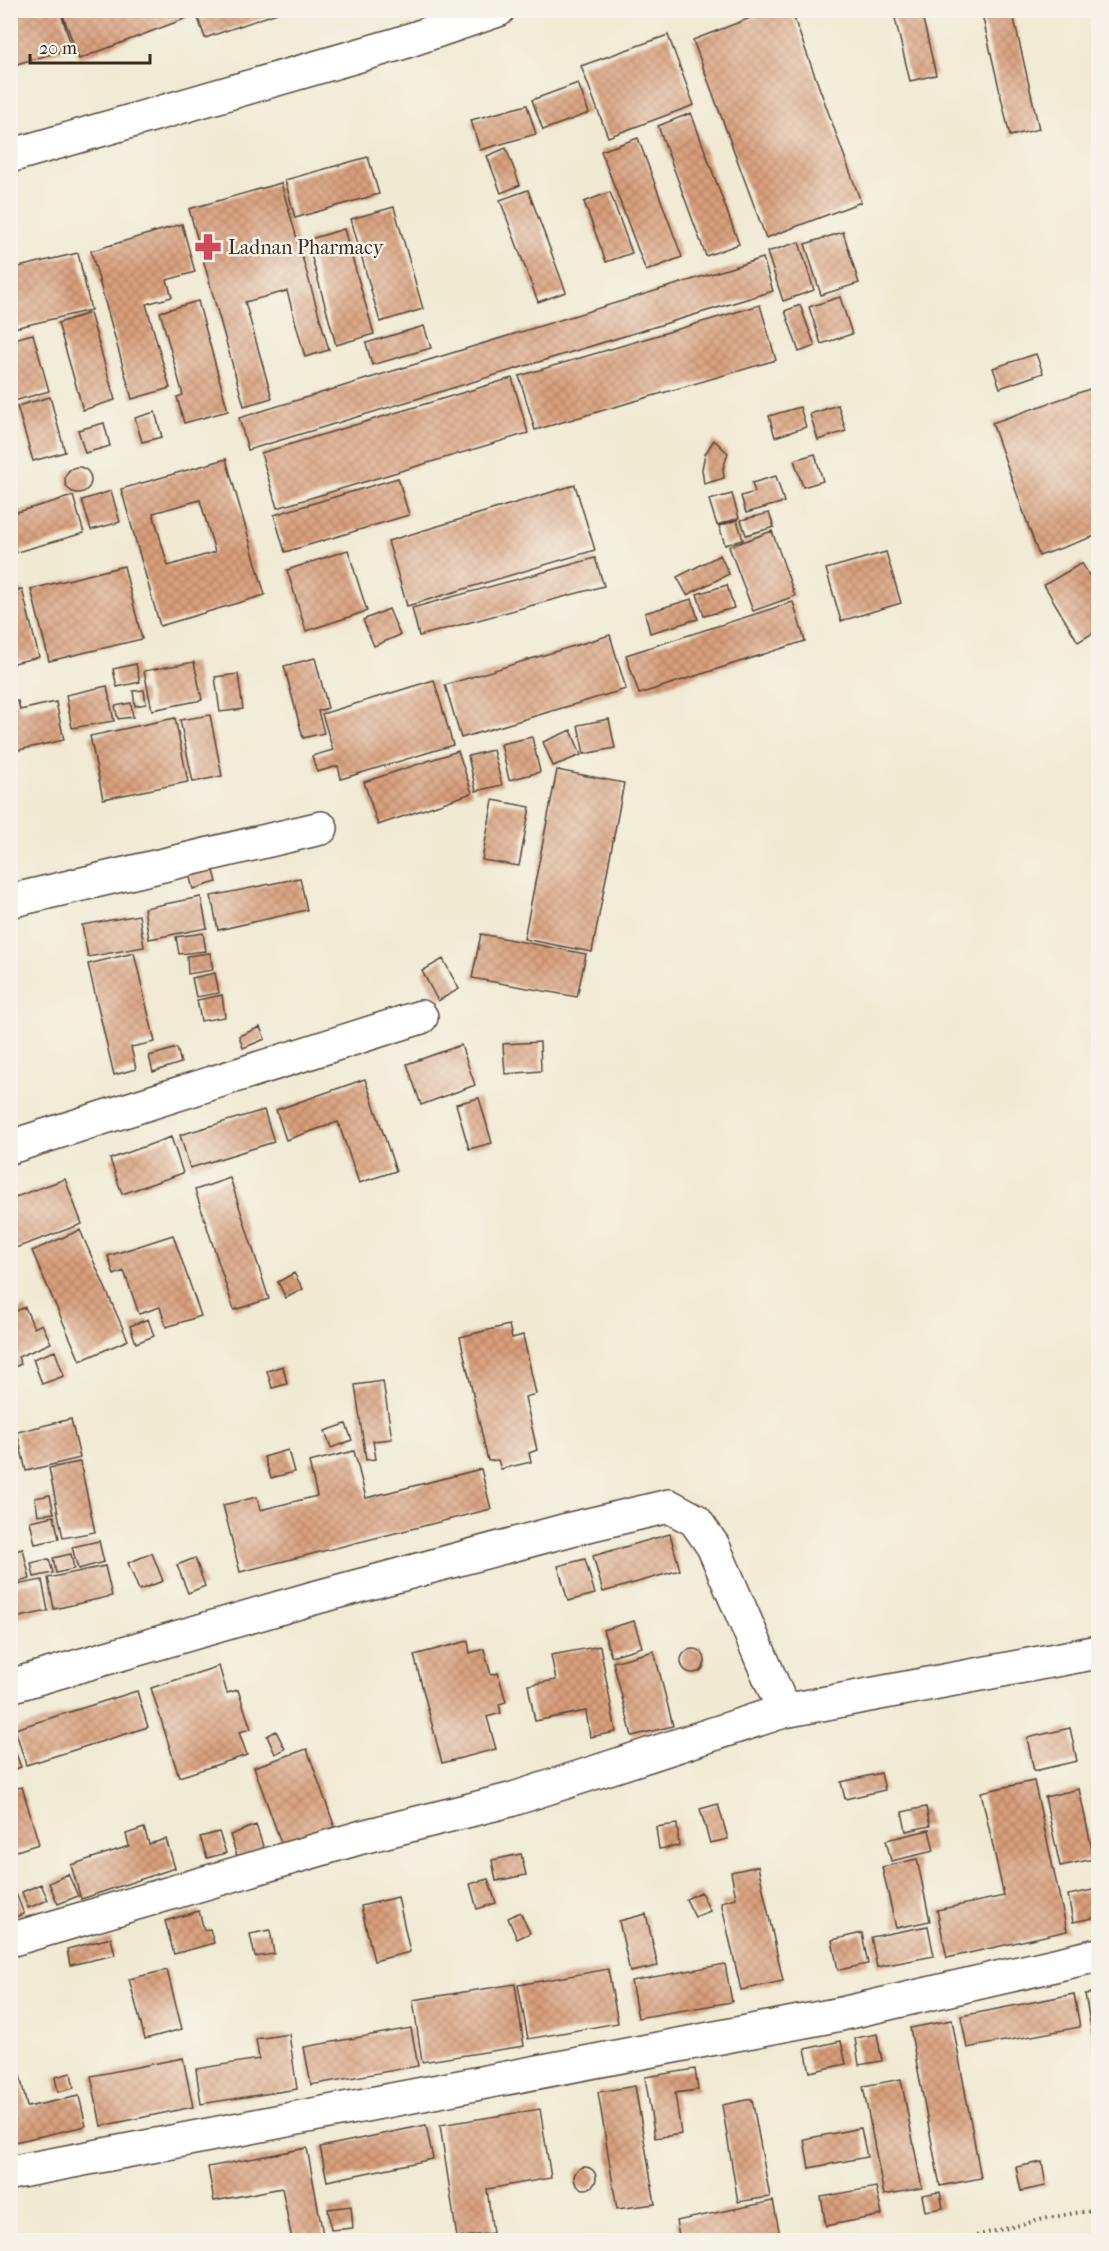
<svg xmlns="http://www.w3.org/2000/svg" width="1109" height="2251" font-family="'IM FELL French Canon',serif">
<defs>
<pattern id="building-cross-hatch" width="8" height="8" patternUnits="userSpaceOnUse" patternTransform="scale(1.5)"><rect width="8" height="8" fill="#d99f7c"/><path d="M0 0l8 8M0 8l8-8" fill="none" stroke="#b18265"/></pattern>
</defs>
<rect width="100%" height="100%" fill="#f7f3e8"/>
<filter id="ink" filterUnits="userSpaceOnUse"><feTurbulence type="fractalNoise" baseFrequency=".0167" numOctaves="2"/><feDisplacementMap in="SourceGraphic" scale="12" xChannelSelector="R" yChannelSelector="G"/><feConvolveMatrix kernelMatrix="1 2 1 2 8 2 1 2 1" color-interpolation-filters="sRGB"/></filter>
<filter id="wash" filterUnits="userSpaceOnUse"><feTurbulence type="fractalNoise" baseFrequency=".008" numOctaves="4" result="noise"/><feDisplacementMap in="SourceGraphic" scale="24" xChannelSelector="R" yChannelSelector="G"/><feGaussianBlur stdDeviation="1.35" result="paint"/><feColorMatrix in="noise" values="0 0 0 0 0 0 0 0 0 0 0 0 0 0 0 0 0 1.4 0 .05"/><feComposite in="paint" operator="in"/></filter>
<g filter="url(#wash)">
<rect width="100%" height="100%" fill="#f0ead3"/>
<g id="blocks">
<path fill="url(#building-cross-hatch)" fill-rule="evenodd" d="M10,10H60L72,48L10,66Z
M61,10H190L192,16L79,59Z
M195,10H283V11L205,38Z
M771,10H791L861,202L766,238L693,40Z
M893,10H934L922,15L936,75L910,81Z
M981,10H1012L1039,129L1010,136Z
M668,35L694,105L608,137L581,66Z
M578,83L589,113L543,130L532,100Z
M527,105L536,134L480,150L471,120Z
M691,113L739,244L706,256L658,126Z
M638,138L682,257L646,271L601,151Z
M506,148L520,185L501,193L487,156Z
M368,157L379,194L295,218L285,180Z
M281,183L329,350L305,357L287,291L245,302L272,398L244,406L189,209Z
M528,190L566,292L538,302L500,200Z
M610,192L632,253L606,262L584,202Z
M394,207L423,309L380,322L351,219Z
M182,224L195,272L167,280L172,297L146,304L170,388L132,399L91,251Z
M344,229L374,334L336,345L307,240Z
M843,232L859,283L821,295L805,244Z
M799,242L814,290L783,301L767,252Z
M78,253L91,310L10,329V269Z
M763,258L773,291L248,450L239,418Z
M840,297L852,334L821,344L809,307Z
M198,301L228,411L184,423L177,397L183,395L160,312Z
M760,305L776,360L535,430L519,376Z
M800,305L815,346L799,352L785,311Z
M90,313L115,400L83,410L58,323Z
M424,326L431,348L372,365L366,343Z
M33,334L49,391L14,401L10,390V340Z
M1036,354L1043,373L1000,388L993,368Z
M512,378L528,433L277,508L261,453Z
M1098,386V535L1039,556L992,423Z
M50,397L65,452L33,461L17,406Z
M838,405L846,431L818,440L810,414Z
M800,407L806,427L775,437L769,416Z
M155,412L162,437L142,442L135,418Z
M104,423L110,446L85,453L78,430Z
M714,440L728,453L723,469L724,478L704,484L702,469L705,454Z
M815,454L823,481L803,487L794,460Z
M226,459L265,595L160,626L121,489ZM200,500L215,552L168,566L153,513Z
M65 480a13 13 0 1 1 26 0a13 13 0 1 1-26 0Z
M776,476L784,502L746,513L741,496L755,492L752,483Z
M398,478L409,515L285,552L274,515Z
M575,485L595,550L407,606L388,541Z
M111,491L120,522L91,530L82,500Z
M732,494L739,518L717,525L709,500Z
M73,496L84,533L10,554V514Z
M769,513L774,527L746,535L741,520Z
M737,520L743,540L725,545L719,526Z
M772,531L795,596L753,611L729,547Z
M348,550L367,611L306,631L287,570Z
M886,552L901,603L841,621L826,569Z
M720,555L729,574L687,595L677,577Z
M595,558L604,586L419,636L412,608Z
M1082,563L1098,591V630L1078,642L1044,585Z
M124,566L142,639L49,661L31,589Z
M727,585L734,608L704,616L697,594Z
M22,589L39,657L10,664V592Z
M692,599L698,619L650,633L645,613Z
M793,602L805,641L639,694L626,655Z
M389,609L400,635L374,646L363,620Z
M610,635L626,689L461,738L445,685Z
M315,658L328,708L318,711L324,733L303,738L284,666Z
M194,662L202,700L152,710L144,671Z
M136,664L140,682L117,687L113,669Z
M238,674L243,709L220,712L215,677Z
M434,680L453,745L341,779L338,766L317,772L312,756L333,750L322,714Z
M107,686L114,721L72,728L66,695Z
M144,690L146,704L135,706L133,691Z
M18,701L20,710L56,702L64,740L10,752V702Z
M131,703L133,717L118,719L115,706Z
M210,715L222,776L193,782L180,720Z
M175,718L188,782L103,799L90,736Z
M609,719L615,748L584,754L578,725Z
M571,730L581,755L553,766L543,742Z
M532,737L540,772L509,780L501,744Z
M493,750L502,785L476,791L468,756Z
M458,751L472,793L378,825L364,782Z
M557,770L624,783L592,952L524,939Z
M493,800L530,807L519,866L482,860Z
M212,863L217,882L193,889L188,870Z
M300,878L307,910L218,930L211,896Z
M201,897L207,928L149,939L144,908Z
M139,915L144,947L88,957L82,925Z
M203,933L206,951L179,954L176,937Z
M481,934L586,954L577,997L472,978Z
M134,953L155,1042L131,1047L136,1069L114,1075L88,964Z
M210,953L213,970L188,974L187,956Z
M443,959L459,989L438,1001L422,971Z
M215,973L219,993L196,997L192,978Z
M222,995L225,1017L201,1021L197,1000Z
M260,1027L265,1039L243,1048L239,1036Z
M540,1042L541,1071L505,1074L503,1044Z
M461,1045L475,1085L421,1105L407,1064Z
M177,1048L181,1063L153,1072L149,1056Z
M365,1079L396,1171L359,1183L338,1122L286,1140L276,1110Z
M479,1098L492,1143L469,1149L456,1104Z
M264,1110L274,1142L190,1168L180,1135Z
M171,1137L183,1173L122,1194L110,1159Z
M230,1178L269,1299L234,1310L195,1190Z
M65,1179L82,1224L10,1250V1199Z
M80,1230L128,1340L80,1361L32,1251Z
M173,1235L201,1316L166,1327L160,1307L139,1314L124,1271L114,1275L108,1256Z
M294,1273L303,1289L286,1298L278,1282Z
M10,1303L14,1312L25,1307L34,1328L42,1324L51,1343L18,1357L21,1364L10,1369Z
M148,1319L154,1336L136,1343L130,1326Z
M509,1325L512,1338L523,1335L536,1394L525,1397L537,1450L529,1453L531,1462L501,1469L498,1460L488,1461L460,1337Z
M55,1351L64,1376L42,1384L33,1359Z
M283,1366L287,1384L272,1388L267,1371Z
M383,1381L392,1439L373,1441L376,1459L366,1460L355,1385Z
M71,1419L80,1458L26,1471L17,1432Z
M346,1424L352,1440L331,1448L325,1431Z
M288,1450L294,1472L271,1478L264,1457Z
M10,1451L15,1467L10,1468Z
M354,1451L366,1498L481,1469L491,1509L240,1572L223,1505L257,1497L260,1510L317,1496L309,1462Z
M80,1462L95,1532L63,1538L49,1468Z
M50,1495L54,1513L38,1515L35,1498Z
M54,1516L59,1539L35,1544L30,1521Z
M670,1534L680,1570L603,1592L593,1556Z
M99,1541L104,1562L78,1569L72,1547Z
M23,1549L30,1579L14,1583L10,1552Z
M152,1553L163,1581L139,1590L128,1563Z
M71,1554L74,1569L56,1573L53,1558Z
M195,1558L205,1586L188,1593L177,1565Z
M49,1559L53,1573L34,1577L31,1563Z
M585,1559L595,1594L568,1601L558,1566Z
M105,1566L112,1596L54,1609L48,1578Z
M42,1580L48,1611L10,1619V1586Z
M634,1621L642,1647L611,1656L603,1630Z
M468,1641L470,1653L484,1649L491,1675L498,1673L506,1702L499,1704L501,1713L487,1717L496,1749L442,1763L414,1655Z
M600,1646L616,1732L590,1737L586,1711L535,1721L528,1685L556,1680L551,1655Z
M681 1661a12 12 0 1 1 24 0a12 12 0 1 1-24 0Z
M654,1651L673,1726L632,1736L613,1662Z
M219,1666L227,1693L238,1690L251,1729L239,1732L247,1755L179,1777L151,1688Z
M137,1691L148,1727L26,1765L15,1729Z
M1070,1728L1077,1761L1034,1771L1027,1738Z
M276,1731L285,1749L275,1754L267,1736Z
M10,1738L21,1767L10,1771Z
M307,1749L339,1839L286,1857L254,1767Z
M881,1773L885,1790L845,1799L841,1782Z
M1098,1776V1791L1095,1777Z
M1034,1781L1067,1931L947,1958L937,1910L1004,1896L981,1792Z
M22,1787L39,1844L10,1853V1790Z
M1079,1789L1094,1859L1060,1866L1045,1797Z
M718,1804L728,1839L710,1843L700,1809Z
M926,1807L930,1826L906,1831L902,1812Z
M677,1824L679,1846L659,1849L656,1827Z
M256,1825L264,1849L238,1859L230,1835Z
M144,1828L149,1844L166,1839L175,1868L81,1899L71,1865L129,1846L126,1834Z
M929,1830L934,1851L891,1861L886,1840Z
M219,1832L226,1853L207,1858L200,1837Z
M521,1854L526,1875L496,1881L492,1860Z
M917,1859L930,1921L896,1928L882,1867Z
M758,1866L783,1981L741,1990L721,1902L736,1898L731,1872Z
M68,1874L78,1896L58,1904L49,1883Z
M10,1878L24,1914L10,1919Z
M488,1879L496,1903L477,1909L470,1884Z
M41,1884L48,1900L28,1908L22,1892Z
M1098,1889V1917L1073,1922L1068,1895Z
M701,1892L710,1911L695,1917L686,1899Z
M398,1897L410,1952L374,1961L361,1906Z
M199,1911L204,1930L210,1929L214,1943L174,1954L165,1921Z
M520,1912L530,1933L517,1939L508,1918Z
M646,1914L658,1966L630,1972L619,1921Z
M928,1926L934,1956L877,1967L871,1937Z
M270,1930L274,1954L255,1957L250,1934Z
M862,1933L868,1964L838,1970L832,1940Z
M111,1938L115,1955L70,1965L67,1949Z
M725,1964L732,2002L638,2018L631,1981Z
M608,1969L618,2023L528,2039L518,1985Z
M167,1970L182,2029L145,2039L129,1979Z
M515,1984L524,2046L422,2062L413,2000Z
M1098,1992V2061H1097L1085,1994Z
M1074,1994L1080,2027L967,2048L961,2016Z
M952,2020L981,2178L940,2186L910,2028Z
M411,2028L418,2066L311,2085L304,2047Z
M11,2034L27,2107L79,2096L86,2126L10,2143Z
M289,2034L297,2089L201,2104L196,2069L259,2059L256,2039Z
M877,2034L882,2061L859,2065L855,2038Z
M841,2041L846,2064L810,2072L805,2049Z
M183,2058L193,2107L101,2126L91,2076Z
M695,2069L698,2090L675,2093L681,2134L655,2138L645,2077Z
M71,2073L74,2088L58,2092L55,2077Z
M901,2079L922,2188L884,2195L863,2086Z
M635,2086L655,2204L617,2209L598,2092Z
M752,2099L770,2197L738,2202L722,2105Z
M540,2109L551,2178L487,2189L493,2233L457,2238L440,2125Z
M426,2125L433,2159L327,2181L320,2147Z
M861,2128L867,2157L809,2168L804,2139Z
M307,2148L324,2240H292L282,2188L214,2201L208,2167Z
M1042,2162L1046,2186L1021,2191L1016,2167Z
M574 2178a11 11 0 1 1 22 0a11 11 0 1 1-22 0Z
M876,2187L882,2215L826,2226L821,2197Z
M940,2192L943,2208L925,2211L922,2195Z
M773,2201L781,2240H680L676,2221Z
M351,2206L353,2228L331,2230L328,2209Z"/>
</g>
</g>
<g filter="url(#ink)">
<use href="#blocks" fill-opacity="0" stroke="#564739" stroke-width="1.5"/>
<g fill="none" stroke-linecap="round" stroke-linejoin="round">
<defs>
<path id="minor" d="M10,901L321,828
M10,1147L421,1017
M10,1686L310,1599L571,1529L669,1506L695,1520L713,1546L784,1711
M10,1940L362,1837L510,1800L784,1711L1098,1652
M10,2173L841,2014L1098,1955"/>
<path id="tertiary" d="M10,156L398,44L498,10"/>
</defs>
<use href="#minor" stroke="#564739" stroke-width="36"/>
<use href="#tertiary" stroke="#564739" stroke-width="36"/>
<path stroke="#564739" stroke-width="4" stroke-dasharray="1.5 4.5" stroke-linecap="butt" d="M959,2240L1048,2218L1098,2209"/>
<use href="#minor" stroke="#fff" stroke-width="33"/>
<use href="#tertiary" stroke="#fff" stroke-width="33"/>
</g>
</g>
<defs>
<symbol id="pharmacy-bare" viewBox="-9 -9 18 18"><path d="M-2-6h4v4h4v4h-4v4h-4v-4h-4v-4h4Z" fill="#d1495b" stroke="#f7f3e8" stroke-width="2.5" paint-order="stroke"/></symbol>
</defs>
<g fill-rule="evenodd">
<use href="#pharmacy-bare" x="189" y="228" width="38" height="38"/>
</g>
<g text-anchor="middle" dominant-baseline="central" stroke-width="5" stroke-linejoin="round" paint-order="stroke">
<g font-size="20" fill="#3b2a1e" stroke="#f7f3e8" text-anchor="start">
<text x="228" y="247">Ladnan Pharmacy</text>
</g>
</g>
<rect width="1109" height="2251" fill="none" stroke="#f7f3e8" stroke-width="36"/>
<path d="M30 54v9h120v-9" fill="none" stroke="#3b2a1e" stroke-width="3"/>
<text x="39" y="54" font-size="18" fill="#3b2a1e" stroke="#f7f3e8" stroke-width="4.5" paint-order="stroke">20 m</text>
</svg>
